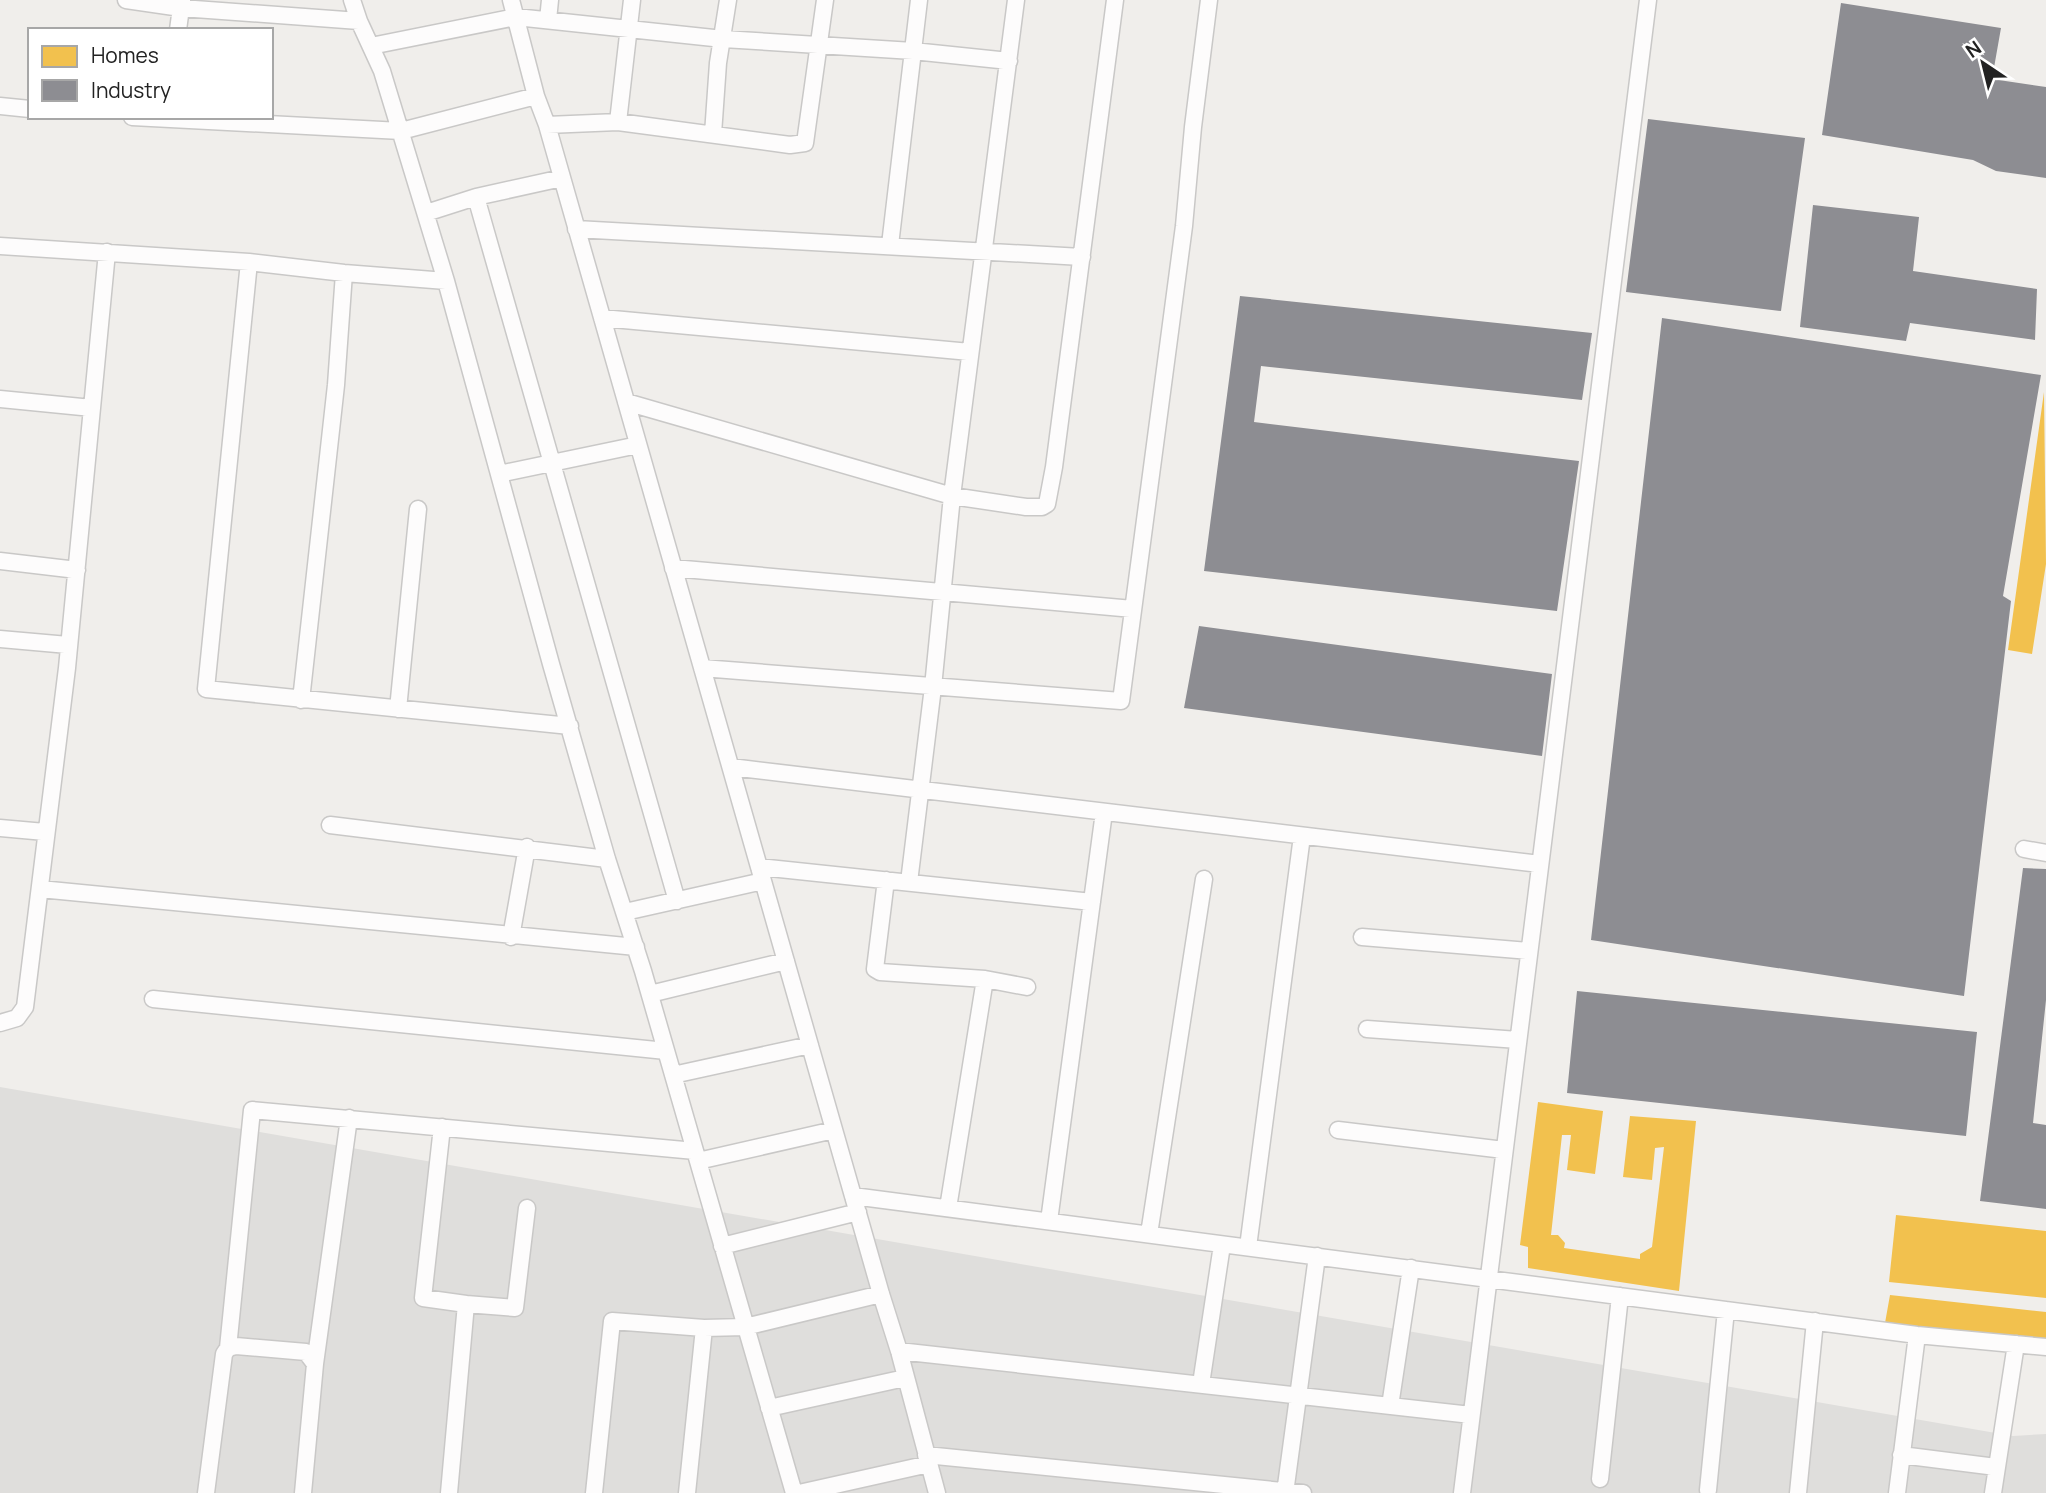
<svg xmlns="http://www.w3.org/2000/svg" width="2046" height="1493" font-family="Manrope,sans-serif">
<rect width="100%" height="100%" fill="#f0eeeb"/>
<path fill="#dfdedc" d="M0,1087L2013,1436L2046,1434V1493H0Z"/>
<path fill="#f2c14e" d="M2044,392L2046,564L2032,654L2008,650Z
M1538,1102L1603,1111L1595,1174L1567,1170L1571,1135H1562L1551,1235H1558L1565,1243L1564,1248L1640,1259V1254L1652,1247L1664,1147L1655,1148L1652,1180L1623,1177L1630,1116L1696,1121L1679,1291L1528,1268V1247L1520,1245Z
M1896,1215L2046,1231V1298L1889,1282Z
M1890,1295L2046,1312V1341L1885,1323Z"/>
<path fill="#8d8d92" d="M1841,3L2001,28L1992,79L2046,87V178L1996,171L1973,160L1822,135Z
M1648,119L1805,138L1781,311L1626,292Z
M1813,205L1919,217L1913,271L2037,289L2035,340L1910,323L1906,341L1800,327Z
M1240,296L1592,333L1582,400L1261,366L1254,422L1579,461L1557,611L1204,571Z
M1662,318L2041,375L2003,596L2011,601L1964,996L1591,940Z
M1199,626L1552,674L1542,756L1184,708Z
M2023,868L2046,869V1000L2033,1123L2046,1125V1209L1980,1201Z
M1577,991L1977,1032L1966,1136L1567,1093Z"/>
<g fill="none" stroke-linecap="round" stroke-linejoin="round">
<defs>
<path id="minor" d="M126,0L181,8L359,21
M352,0L359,21L382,71L446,281L551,664L607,859L643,971L794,1493
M511,0L536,96L547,125L881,1294L899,1351L937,1493
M548,20L550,0
M178,30L182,0
M371,46L516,17L723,39L913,51L1009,61
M0,106L30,109
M132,117L401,131L536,96
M618,122L632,0
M547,125L618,122L790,145L805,143L825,0
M713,134L718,63L728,0
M562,178L476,197L677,901
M426,213L476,197
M576,229L1082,257
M890,245L919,0
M0,246L249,262L344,273L446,281
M249,262L206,689L570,726
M602,318L970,352
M0,399L92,408
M626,402L952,496L1026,507H1042L1047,504L1054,467L1115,0
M499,474L638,445
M0,561L77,570
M673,568L1133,609
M0,639L68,645
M702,668L1121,701L1184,226L1193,127L1209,0
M301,700L336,385L344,273
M398,709L418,509
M731,767L1540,864
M330,825L607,859
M0,828L45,832
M2024,849L2046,853
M759,867L1092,902
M886,880L875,969L880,972L985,979L948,1208
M909,882L933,687L952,496L1016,0
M40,889L636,947
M625,912L763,881
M511,937L527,847
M1362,937L1529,951
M985,979L1027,987
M650,994L786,961
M153,999L666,1051
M0,1023L17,1018L25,1007L67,668L107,252
M1367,1029L1518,1040
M673,1075L810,1045
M442,1127L423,1298L466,1304L449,1493
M1338,1130L1504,1150
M698,1161L834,1130
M853,1196L1917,1335L2046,1347
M1049,1221L1104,812
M1149,1234L1204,879
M722,1246L858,1212
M1248,1247L1302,836
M466,1304L515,1308L527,1208
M228,1348L236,1346L306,1352L315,1364L303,1493
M899,1351L1471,1415
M315,1364L349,1118
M1201,1384L1222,1245
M1390,1406L1411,1268
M769,1408L905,1378
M926,1455L1303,1493
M1901,1455L1996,1467
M1600,1479L1620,1296
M1708,1490L1726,1310
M206,1493L224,1354L228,1348L252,1110L695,1151
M594,1493L612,1321L704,1328L745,1327L881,1294
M687,1493L704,1328
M799,1493L929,1464
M1285,1493L1317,1256
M1462,1493L1648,0
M1798,1493L1815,1321
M1897,1493L1917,1335
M1993,1493L2016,1344"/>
</defs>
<use href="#minor" stroke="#c9c8c7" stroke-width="19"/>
<use href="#minor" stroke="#fdfcfc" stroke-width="16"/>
</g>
<rect x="28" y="28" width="245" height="91" fill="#ffffff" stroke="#a7a7a7" stroke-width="2"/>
<rect x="42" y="46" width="35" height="21" fill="#f2c14e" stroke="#a7a7a7" stroke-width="2"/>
<text x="91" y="63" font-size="21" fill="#222222">Homes</text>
<rect x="42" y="80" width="35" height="21" fill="#8d8d92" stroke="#a7a7a7" stroke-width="2"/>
<text x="91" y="98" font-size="21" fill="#222222">Industry</text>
<g transform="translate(1983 63) rotate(325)" stroke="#ffffff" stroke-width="5" paint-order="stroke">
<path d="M0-5L12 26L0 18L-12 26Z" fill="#222222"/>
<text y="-10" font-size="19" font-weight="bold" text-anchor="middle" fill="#222222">N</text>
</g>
</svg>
